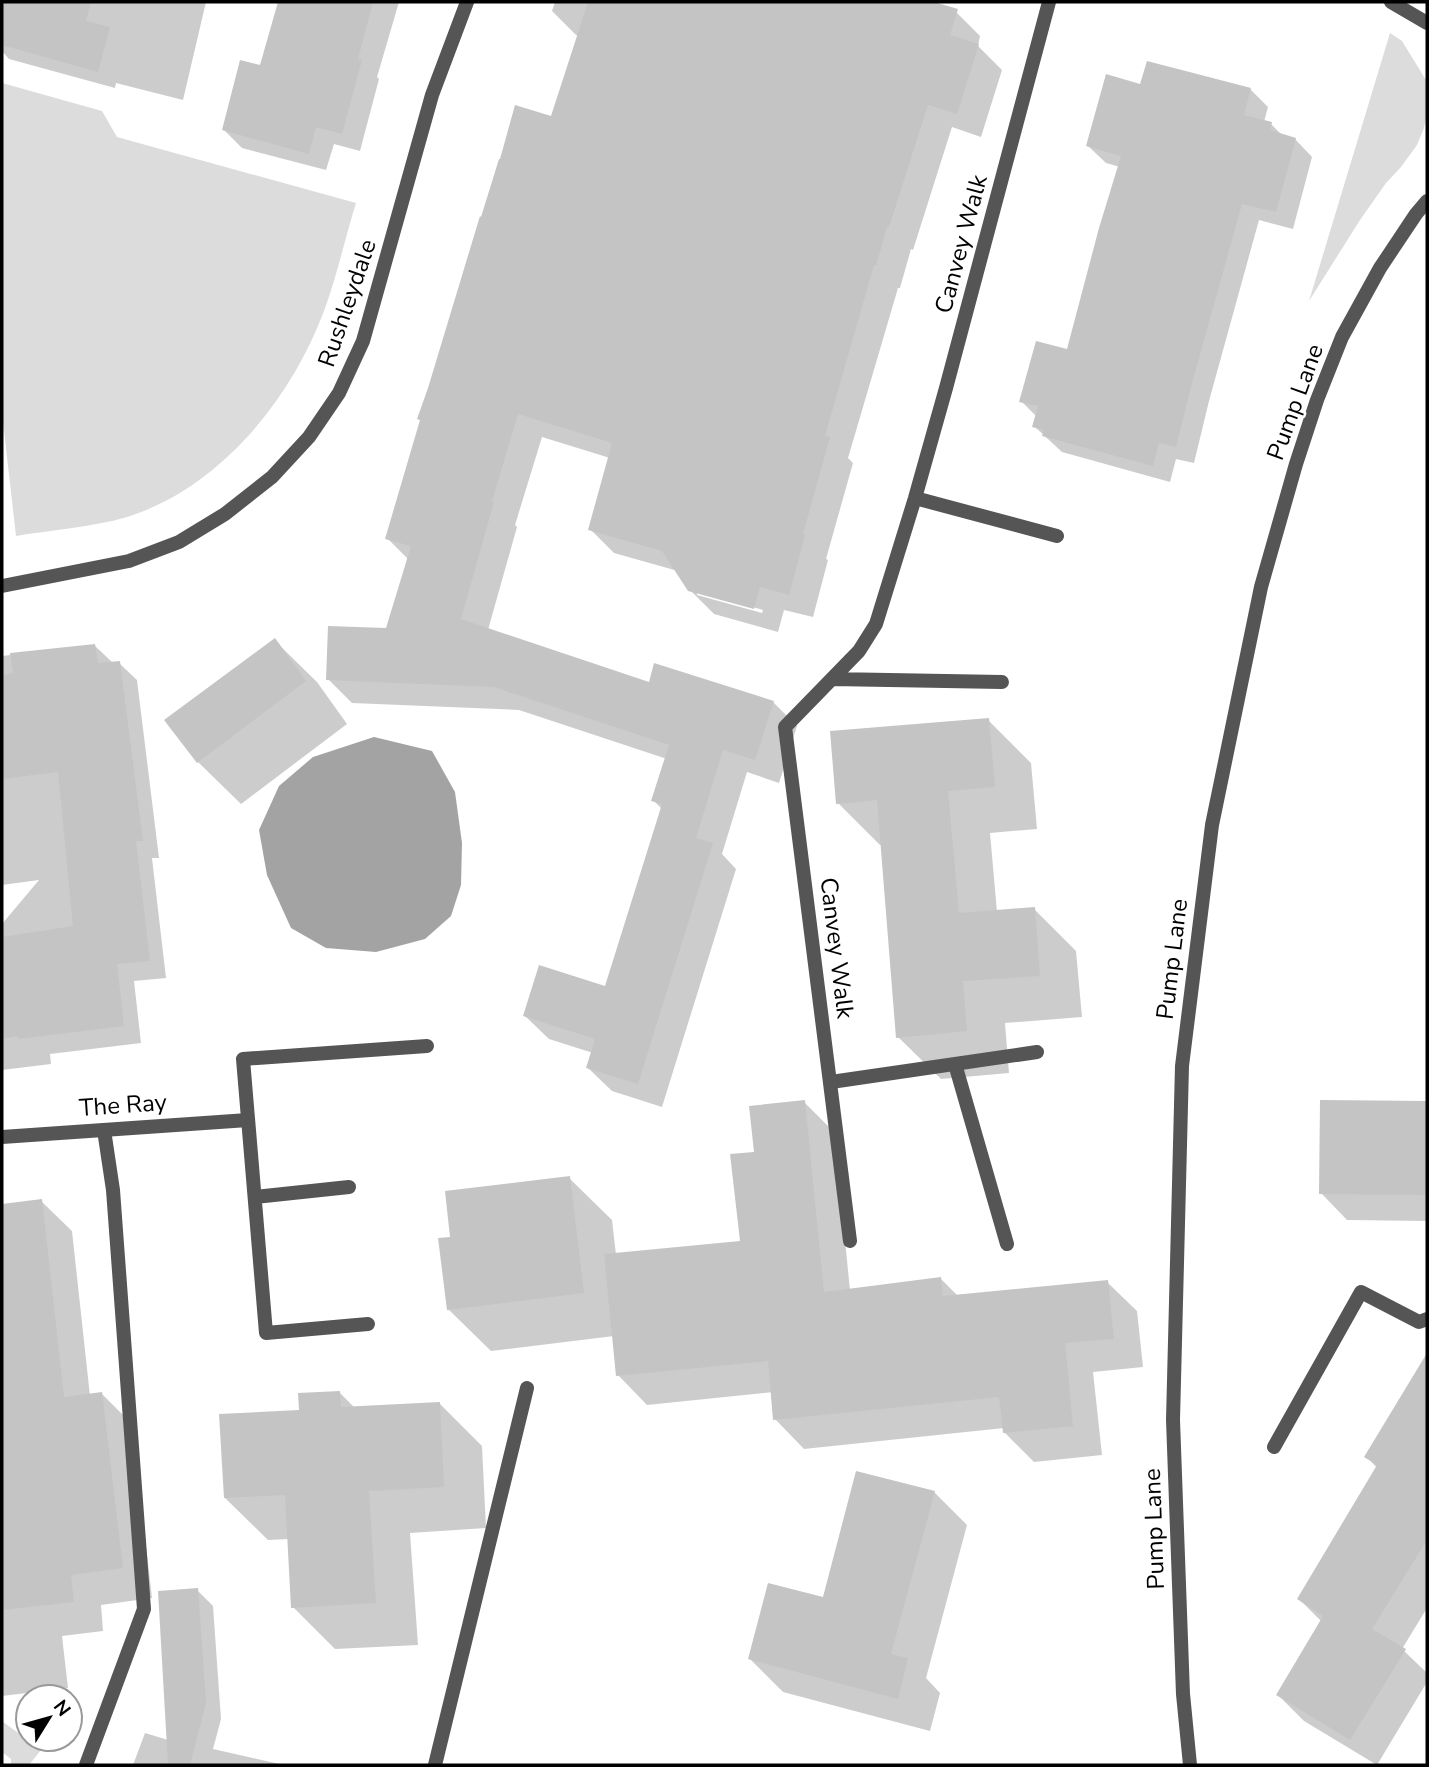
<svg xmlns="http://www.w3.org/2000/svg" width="1429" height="1767" font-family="'Nunito Sans',sans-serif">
<rect width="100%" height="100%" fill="#fff"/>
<path fill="#dcdcdc" d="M1390,33L1402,41L1426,80L1427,113L1424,128L1417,145L1401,167L1386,183L1360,220L1309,301Z
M2,83L102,111L117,137L356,203C345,238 337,276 324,311C291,399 220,488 127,517C94,527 51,530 16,536L2,413Z
M2,1721L41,1750L29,1765H11V1759L2,1752Z"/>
<path fill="#a3a3a3" d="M374,737L432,751L455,792L462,843L461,885L451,916L425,939L376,952L326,948L291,928L267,875L259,830L279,786L313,757Z"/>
<path fill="#0003" fill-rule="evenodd" d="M2,2H206L183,100L116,83L115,88L9,59L2,51Z
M280,2H399L377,77L379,79L360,151L334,144L326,170L242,148L224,130L262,67Z
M555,2H923L957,13L980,36L978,46L1002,70L981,137L952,127L913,250L911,249L900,288H898L848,458L853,463L826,559L828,560L813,617L784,610L778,632L714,614L690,590L678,571L614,553L590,529L610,458L542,437L515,525L517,527L488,630L650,684L773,702L797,726L779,783L747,772L722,854L736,869L662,1107L612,1091L588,1068L593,1053L549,1039L525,1016L606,988L662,809L653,800L667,759L519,710L352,703L328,679L387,630L409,560L387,538L421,421L419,419L552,118L579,36L576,35L552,11ZM697,591L763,610L762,613L697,595Z
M1142,86L1250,89L1268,107L1264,122L1271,124L1283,136L1295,139L1312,157L1293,229L1259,220L1209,401L1194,463L1176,459L1170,482L1062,452L1034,426L1037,417L1021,401L1069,352L1120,167L1106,163L1088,146Z
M274,640L317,682L347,724L241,804L198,762L167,720Z
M94,645L112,662L119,663L137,680L159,858H152L166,978L134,981L141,1043L50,1054L51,1064L2,1070V924L39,880L2,885V656Z
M988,720L1031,763L1037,829L990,833L997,912L1034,909L1076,951L1082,1017L1005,1023L1009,1073L941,1079L898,1037L882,845H880L838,803Z
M804,1102L834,1132L850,1290L941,1279L958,1296L1107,1282L1137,1311L1143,1367L1093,1372L1102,1455L1034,1462L1004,1432V1428L804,1449L775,1419L773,1392L647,1405L618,1375L614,1336L491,1351L448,1309L452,1238L569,1178L612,1220L616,1255L742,1243L756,1153Z
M1322,1102L1427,1103V1221L1347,1220L1321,1193Z
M41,1201L72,1231L90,1396L102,1394L132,1424L152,1598L101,1605L103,1631L62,1636L68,1688L2,1696V1206Z
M1411,1383L1427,1392V1608L1402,1649L1427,1673V1682L1377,1765L1304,1721L1278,1695L1322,1622L1299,1599L1377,1468L1367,1457Z
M340,1393L355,1408L440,1404L482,1446L486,1528L410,1533L418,1645L335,1649L293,1607L289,1539L268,1540L225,1498L301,1411Z
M934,1492L967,1525L926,1678L940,1693L930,1731L783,1692L750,1659L824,1599Z
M197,1590L213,1606L221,1719L213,1749L284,1765H133L145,1733L168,1740Z"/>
<path fill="#c4c4c4" d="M2,2H91L86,21L110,27L98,72L2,45Z
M278,2H373L358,59L362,60L342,134L316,127L309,154L222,130L240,60L260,65Z
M588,2H934L958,9L950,35L979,44L957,114L928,105L889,227H887L876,266L874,265L825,436L830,437L803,534L805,535L789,595L760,587L754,609L688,591L662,551L588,530L612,443L518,414L492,501L494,502L461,619L649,682L654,663L774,701L755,760L723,750L696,838L713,843L638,1084L586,1068L595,1039L523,1016L539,965L605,986L662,804L651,801L669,745L494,687L326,680L328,626L386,628L411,546L385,539L420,420L417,419L428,388L480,216L481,217L499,159H500L515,105L551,116Z
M1147,61L1251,88L1244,115L1272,122L1270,130L1296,138L1276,212L1242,204L1192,383L1176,447L1159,443L1153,466L1042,436L1044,430L1032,427L1038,406L1019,402L1036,341L1067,349L1099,228L1121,156L1086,146L1106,74L1140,84Z
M275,638L306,681L197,763L164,720Z
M95,644L98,663L120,661L143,841H136L150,961L117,964L124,1026L18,1039V1036L2,1039V937L73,926L58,772L2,779V675L13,673L10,653Z
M989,718L995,787L948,791L959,913L1035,907L1040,976L963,981L967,1031L896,1038L877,800L836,804L830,731Z
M805,1100L824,1292L941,1277L943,1296L1108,1280L1114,1339L1065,1343L1073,1426L1003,1433L999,1397L773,1420L768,1361L616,1376L604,1254L740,1241L730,1154L754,1152L749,1106Z
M1320,1100L1427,1101V1195L1319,1194Z
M570,1176L584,1293L447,1310L438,1238L450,1237L445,1191Z
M42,1199L64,1397L102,1392L123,1568L71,1575L74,1602L2,1610V1204Z
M1427,1353V1540L1372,1629L1406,1649L1350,1740L1276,1695L1323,1616L1297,1599L1377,1465L1364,1457Z
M340,1391L341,1407L440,1402L444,1487L369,1491L376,1603L291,1608L285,1495L224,1498L219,1414L299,1410L298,1393Z
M856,1471L935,1491L891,1654L908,1658L898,1699L748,1659L768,1583L823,1597Z
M198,1588L206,1703L190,1765H168L158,1591Z"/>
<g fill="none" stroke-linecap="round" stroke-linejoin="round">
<path stroke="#555" stroke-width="14" d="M955,1064L1007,1244
M831,1082L1037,1052
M255,1197L349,1187
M368,1324L266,1333L243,1059L427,1046
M1274,1447L1361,1292L1419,1322L1427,1319
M86,1765L144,1609L113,1190L104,1130
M435,1765L527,1388"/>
<path stroke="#555" stroke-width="14" d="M1391,2L1427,23
M915,498L1057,536
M2,586L129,561L179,542L225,514L272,477L309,437L339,393L363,341L432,95L467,2
M832,679L1002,682
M2,1137L248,1120
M850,1241L785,727L859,651L876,624L915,498L946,388L1049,2"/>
<path stroke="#555" stroke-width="14" d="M1190,1765L1183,1694L1173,1420L1182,1066L1212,825L1261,587L1296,464L1317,400L1342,337L1380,268L1416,214L1427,201"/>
</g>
<g text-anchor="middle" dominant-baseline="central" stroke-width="5" stroke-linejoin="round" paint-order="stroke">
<g font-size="24" fill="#000" stroke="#fff">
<text transform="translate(961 244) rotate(-75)">Canvey Walk</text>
<text transform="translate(347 303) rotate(-71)">Rushleydale</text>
<text transform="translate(1295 402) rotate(-70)">Pump Lane</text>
<text transform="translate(837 948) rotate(83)">Canvey Walk</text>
<text transform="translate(1172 959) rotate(-83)">Pump Lane</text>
<text transform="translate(123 1105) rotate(-4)">The Ray</text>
<text transform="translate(1154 1529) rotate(-92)">Pump Lane</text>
</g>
</g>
<rect width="1429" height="1767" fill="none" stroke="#000000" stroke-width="7"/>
<g transform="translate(49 1718) rotate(53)"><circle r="33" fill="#ffffff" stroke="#999999" stroke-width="2"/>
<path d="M0-5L12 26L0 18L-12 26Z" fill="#000000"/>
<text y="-10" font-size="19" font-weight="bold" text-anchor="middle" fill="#000000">N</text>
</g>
</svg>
